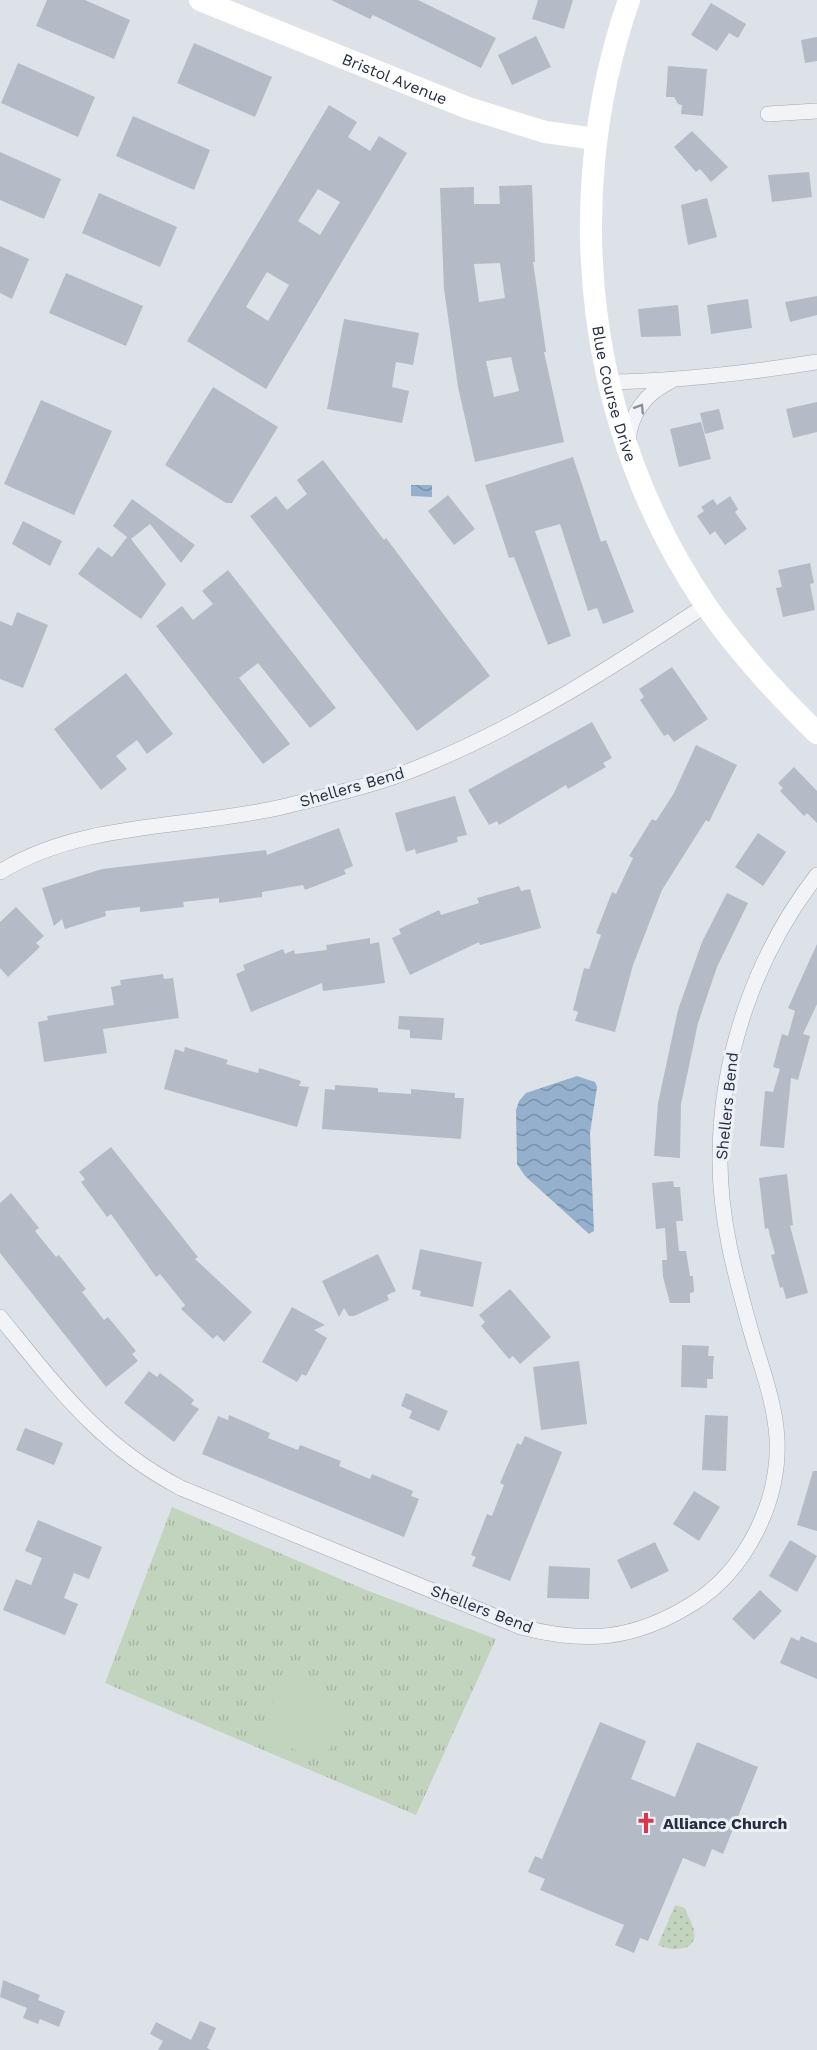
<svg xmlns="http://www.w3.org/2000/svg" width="817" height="2050" font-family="'Work Sans',sans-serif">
<defs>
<pattern id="grass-tufts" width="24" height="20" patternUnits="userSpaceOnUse" patternTransform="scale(1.5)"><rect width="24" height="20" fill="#c3d4be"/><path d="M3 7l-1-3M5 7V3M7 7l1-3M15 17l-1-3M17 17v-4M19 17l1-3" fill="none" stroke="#a7b6a4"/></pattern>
<pattern id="park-dots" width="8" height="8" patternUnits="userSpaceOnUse" patternTransform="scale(1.5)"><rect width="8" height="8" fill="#c3d4be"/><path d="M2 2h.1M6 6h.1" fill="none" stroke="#a7b6a4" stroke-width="1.8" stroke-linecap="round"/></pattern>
<pattern id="water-waves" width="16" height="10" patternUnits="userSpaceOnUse" patternTransform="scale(1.5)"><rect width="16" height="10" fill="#94b0cd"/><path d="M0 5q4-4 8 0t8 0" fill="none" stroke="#7990a8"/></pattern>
</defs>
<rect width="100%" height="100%" fill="#dde2e9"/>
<path fill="url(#grass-tufts)" d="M172,1507L366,1590L496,1639L416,1815L105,1683Z"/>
<path fill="url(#park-dots)" d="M675,1905L685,1908C687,1916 693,1923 694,1931C698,1953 670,1951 658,1945Z"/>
<path fill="#c3d4be" d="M304,1678C345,1691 352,1734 318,1760L259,1734L282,1680Z"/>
<path fill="url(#water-waves)" d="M411,485H432V497L411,496Z
M577,1076L595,1082L597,1087L590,1133L594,1231L589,1234L525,1176L517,1164L516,1110L519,1101L526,1093Z"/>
<path fill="#b4bbc6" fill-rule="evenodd" d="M47,0H85L130,20L114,59L36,26Z
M331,0H418L496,38L481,68L373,15L370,19Z
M538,0H573L564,29L532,19Z
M711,3L746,24L738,38L729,33L717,51L691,35Z
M536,36L551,67L512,85L498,55Z
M817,37V61L805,63L801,40Z
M194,43L272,77L255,117L177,83Z
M18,63L95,97L78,137L1,103Z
M668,66L707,69L703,116L681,114L682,105L678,104L674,97H666Z
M329,105L357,122L348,137L370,151L379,136L407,153L266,389L187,341ZM318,189L340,202L320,235L298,221ZM267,272L289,285L268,321L246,307Z
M133,116L210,150L194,190L116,156Z
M692,131L728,167L711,182L700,169L696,172L674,147Z
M0,152L61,179L44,219L0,200Z
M809,172L812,197L772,202L768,175Z
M532,185L535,262H533L546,352H544L564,442L475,462L458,387L444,289L440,188L474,187V204H500L499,186ZM500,263L505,298L479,302L474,264ZM511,357L519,391L494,397L486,361Z
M99,193L177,227L160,267L82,233Z
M707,198L717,237L688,245L681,205Z
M0,246L29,259L12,299L0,293Z
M66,273L143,306L126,346L49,313Z
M817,296V315L790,322L785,302Z
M748,299L752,328L711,334L707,305Z
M678,305L681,336L641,337L638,309Z
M344,319L419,333L413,365L396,362L392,387L409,391L402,423L327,409Z
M213,387L278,427L232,503H226L165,465Z
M41,400L112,431L74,515L4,484Z
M817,402V432L793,438L786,409Z
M719,409L724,429L705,434L700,413Z
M701,422L711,459L679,467L670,429Z
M573,457L601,542L606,540L634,612L603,624L597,608L588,611L560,524L535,531L571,636L548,645L514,557L509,558L485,485Z
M323,460L384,540L386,538L490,676L417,731L250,516L276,496L287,510L307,494L297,480Z
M448,495L475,529L454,545L428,511Z
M730,496L738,509L735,512L747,529L725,545L715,531L710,535L697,516L704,511L701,507L713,499L717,505Z
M132,499L195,545L181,563L150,524L131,539L166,584L141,619L78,574L98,547L112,557L127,537L113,526Z
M23,521L62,541L50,566L12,544Z
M810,563L814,583L810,584L815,610L783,617L776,588L782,587L778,570Z
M228,570L336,708L310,728L258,663L239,678L290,744L263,764L156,626L182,606L193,620L213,604L202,591Z
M17,612L48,625L23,688L0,679V621L12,626Z
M672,667L708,719L674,742L668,734L664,736L640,700L644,697L639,689Z
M126,673L173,734L147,754L137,740L116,756L127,769L101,790L54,729Z
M592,722L612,758L603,763L606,767L568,789L566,785L499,825L497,821L489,825L468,790Z
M696,745L737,765L709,822L706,820L662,890L633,965L615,1032L575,1021L578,1012L573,1010L584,968L589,969L601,935L596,933L612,892L616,894L633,858L629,856L641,837L652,819L656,821L674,793Z
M794,767L817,791V823L807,813L804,816L780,791L783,788L778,783Z
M455,796L467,835L457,837L458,842L416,854L415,849L406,852L395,813Z
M339,828L353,866L344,870L346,874L305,890L303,885L262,892V897L219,903V898L183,902L184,907L140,912V907L105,911L106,916L65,929L62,919L54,926L42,888L102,869L266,850L267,855Z
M758,833L786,852L763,886L735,867Z
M519,886L521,891L530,889L541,928L480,945L479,942L410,975L392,938L401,934L399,929L439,910L441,915L479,903L477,898Z
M727,893L748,903L717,967L698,1023L681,1104L680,1158L654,1156L658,1103L678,1010L702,942Z
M16,907L44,936L36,943L40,947L8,977L0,968V922Z
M370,938V944L379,942L385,983L323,991L322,983L251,1012L236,974L245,970L243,965L283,949L285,954L294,950L295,954L327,950L326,945Z
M817,944V1004L803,1034L810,1036L798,1080L791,1078L784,1148L760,1146L765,1091L773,1092L780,1069L773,1067L782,1034L788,1036L795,1011L788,1008Z
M163,974L164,979L173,978L179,1018L103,1029L107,1053L44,1062L38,1022L48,1020L47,1016L114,1005L111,987L121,985L120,980Z
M399,1016L444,1018L442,1040L410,1038V1030L398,1029Z
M185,1047L228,1060L226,1064L258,1073L259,1068L301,1081L299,1086L309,1087L297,1127L164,1089L175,1049L184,1052Z
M335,1085L378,1088V1092L411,1094V1089L455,1093V1098H464L461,1139L322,1129L325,1089L335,1090Z
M111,1147L198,1257L195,1259L252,1312L224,1342L217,1335L213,1339L181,1309L185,1305L160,1274L156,1277L111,1214L107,1217L81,1182L85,1179L79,1172Z
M787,1174L793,1225L790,1226L808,1293L786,1299L783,1287L780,1288L771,1255L775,1254L768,1228L765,1229L759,1178Z
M673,1181L674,1187H680L683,1221H676L679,1251H686L690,1276H693L694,1292L690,1293V1303H670L663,1277L662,1260H667L665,1228L656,1229L652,1183Z
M11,1193L39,1228L35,1231L56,1257L59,1255L86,1289L82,1292L104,1320L108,1317L136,1351L132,1354L138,1361L106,1387L0,1253V1203Z
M420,1249L482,1262L473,1307L420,1296L421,1291L412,1289Z
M378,1254L396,1291L387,1295L389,1300L354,1316H349L344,1308L339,1317L322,1281Z
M510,1289L551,1337L520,1364L513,1356L509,1359L481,1326L485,1322L479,1315Z
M292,1307L325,1325L314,1330L327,1338L306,1376L302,1374L297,1382L262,1362Z
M682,1345L709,1346L708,1356H714L713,1367V1379H707V1388L681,1387Z
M579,1361L587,1424L541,1430L533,1367Z
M149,1371L157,1377L160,1373L177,1386L194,1400L191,1404L199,1409L174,1442L124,1403Z
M406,1393L448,1411L439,1431L409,1418L412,1411L401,1406Z
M229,1415L270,1433L268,1438L298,1450L300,1445L341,1461L339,1466L370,1479L372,1474L413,1491L411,1496L419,1499L404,1537L202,1454L218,1416L228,1420Z
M705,1415L728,1416L726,1471L702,1470Z
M25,1428L63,1443L54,1465L16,1450Z
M525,1436L562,1452L510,1581L472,1566L476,1557L471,1555L487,1514L492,1516L504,1485L500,1483L517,1443L521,1445Z
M813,1471H817V1531L797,1525Z
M694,1491L720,1507L699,1541L673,1524Z
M38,1520L102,1547L89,1579L74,1573L64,1598L78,1604L65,1635L3,1610L16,1579L31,1585L42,1558L25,1551Z
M790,1540L817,1556L797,1592L769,1576Z
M655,1542L669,1571L631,1589L617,1560Z
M549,1566L590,1568L589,1599L547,1598Z
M760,1590L782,1611L754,1640L732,1619Z
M801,1636L817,1643V1679L780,1663L791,1637L799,1641Z
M600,1722L646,1741L631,1779L675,1797L697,1742L758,1767L723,1854L712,1849L705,1867L683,1858L648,1941L640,1938L634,1953L615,1945L624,1925L540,1890L545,1879L528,1872L535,1856L542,1859Z
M3,1980L40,1995L38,2000L65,2011L59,2027L40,2019L38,2024L23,2018L27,2008L0,1997Z
M200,2021L216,2028L207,2048L211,2050H158L163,2041L150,2034L156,2022L191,2040Z"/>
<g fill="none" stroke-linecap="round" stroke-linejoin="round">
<defs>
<path id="street" d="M768,114L817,111
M608,382C678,381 748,373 817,362
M628,442C630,414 646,393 671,381
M0,872C84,820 193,829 286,806C331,795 379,784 422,766C524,724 614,666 706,605
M0,1317C57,1387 99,1445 181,1488L521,1627C586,1644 634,1640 692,1604C746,1571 780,1501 777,1439C775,1403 762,1369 752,1335C735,1275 719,1217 720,1154C721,1054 756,954 817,875"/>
</defs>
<use href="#street" stroke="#a2a9b3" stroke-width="16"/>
<use href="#street" stroke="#f1f3f7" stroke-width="15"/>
<g stroke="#fff" stroke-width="22">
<path id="s1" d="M200,0L468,108L545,132L596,139"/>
<path id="s2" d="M629,0C559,202 586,430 707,607C739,653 777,694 817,733"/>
</g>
</g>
<defs><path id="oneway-chevron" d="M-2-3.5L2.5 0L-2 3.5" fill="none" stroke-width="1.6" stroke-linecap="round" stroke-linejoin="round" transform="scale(1.5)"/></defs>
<use stroke="#8b919c" href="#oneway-chevron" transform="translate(640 408) rotate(-58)"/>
<defs>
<symbol id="church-bare" viewBox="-9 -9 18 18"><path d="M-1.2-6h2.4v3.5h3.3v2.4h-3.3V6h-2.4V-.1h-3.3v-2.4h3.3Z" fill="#dc354e" stroke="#edf1f6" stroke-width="2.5" paint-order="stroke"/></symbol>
</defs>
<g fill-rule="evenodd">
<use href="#church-bare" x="631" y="1808" width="30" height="30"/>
</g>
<g text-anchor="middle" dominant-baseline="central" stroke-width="6" stroke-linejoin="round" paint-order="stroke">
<g font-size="16" fill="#252f41" stroke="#edf1f6">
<text stroke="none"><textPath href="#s1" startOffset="210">Bristol Avenue</textPath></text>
<text stroke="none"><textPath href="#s2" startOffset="400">Blue Course Drive</textPath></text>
<text transform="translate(352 787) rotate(-16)">Shellers Bend</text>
<text transform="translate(727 1106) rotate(-84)">Shellers Bend</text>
<text transform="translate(482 1609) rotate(21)">Shellers Bend</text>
</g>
<g font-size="16" font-weight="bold" fill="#252f41" stroke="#edf1f6" text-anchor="start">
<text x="663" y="1823">Alliance Church</text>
</g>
</g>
</svg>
